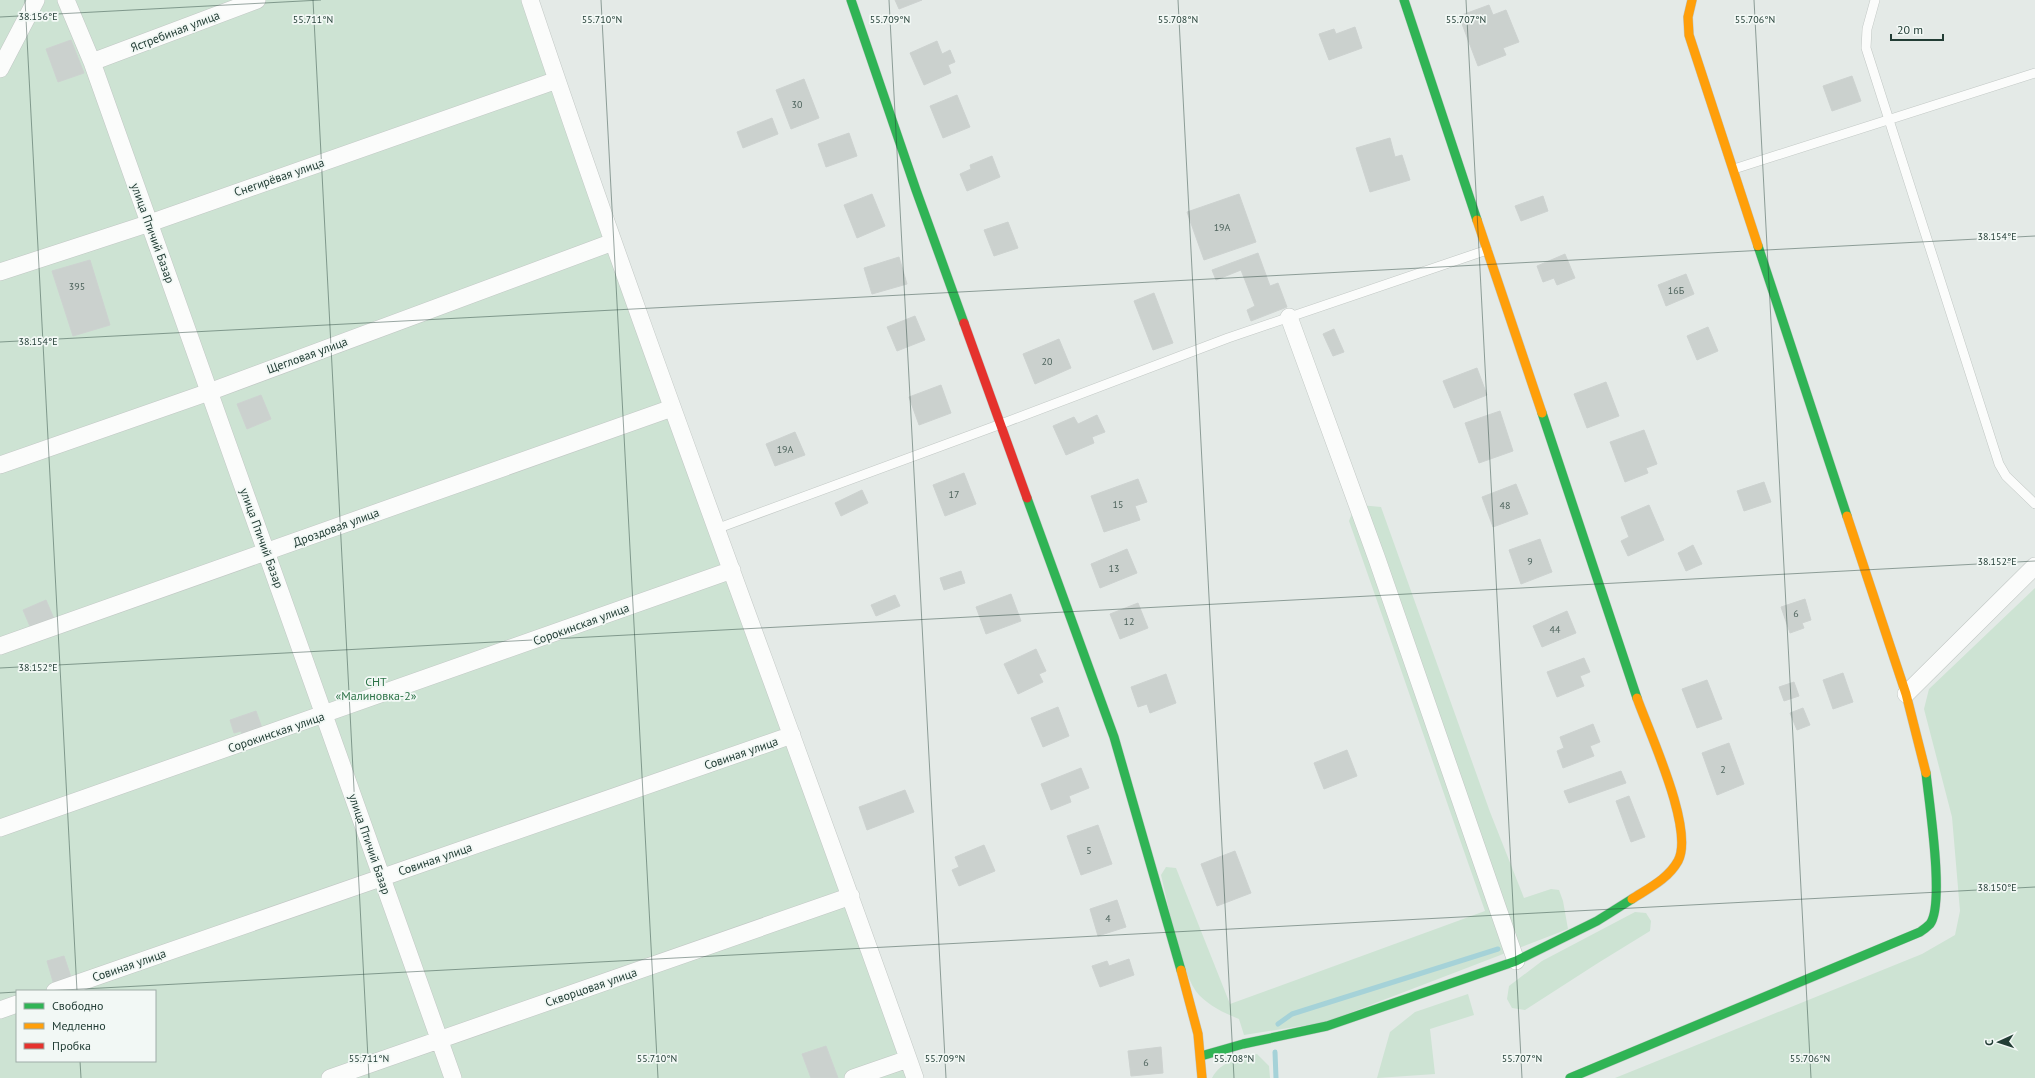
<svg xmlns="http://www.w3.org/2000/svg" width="2035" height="1078" font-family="'PT Sans',sans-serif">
<rect width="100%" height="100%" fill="#e4eae7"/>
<path fill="#cde3d3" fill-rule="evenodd" d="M0,0H530L915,1078H0ZM17,991H155V1061H17Z
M1360,505L1381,507L1490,812L1524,898L1551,889L1559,890L1563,901L1568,929L1326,1022L1244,1035L1239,1019C1224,1013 1211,1007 1199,995C1181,976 1168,903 1161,875L1166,867L1176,868L1230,1004L1485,911C1439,781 1395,651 1349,521L1353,511Z
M2035,588V1078H1615L1922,954L1955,935L1960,911L1952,817L1924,709L1929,689Z
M1635,912L1646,913L1651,921L1650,931L1598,963L1525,1010L1512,1008L1507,999L1509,986L1542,961Z
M1468,994L1474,1015L1430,1029L1435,1074L1377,1078L1390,1032L1415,1012Z
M1257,1054L1269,1066L1270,1078H1212C1222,1060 1239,1059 1257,1054Z"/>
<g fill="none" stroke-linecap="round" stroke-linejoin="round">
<path stroke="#a5d2d8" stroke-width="5" d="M1278,1024L1292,1014L1498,949
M1275,1052L1276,1078"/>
</g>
<path fill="#cbd1ce" stroke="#cdd2d0" d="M895,0H922L899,9Z
M1489,5L1493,15L1506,10L1519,42L1503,48L1506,55L1478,66L1459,16Z
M1355,27L1362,48L1329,60L1319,34L1334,29L1336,34Z
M71,40L84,73L58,82L46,49Z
M937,41L942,54L950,50L955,62L948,65L951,73L924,85L910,53Z
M1852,76L1861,101L1832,111L1823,86Z
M804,79L819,118L791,129L776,90Z
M957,95L970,127L943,138L930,106Z
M772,118L778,134L743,148L737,132Z
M849,133L857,156L826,167L818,144Z
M1390,138L1395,157L1402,155L1410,180L1370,192L1356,148Z
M992,156L1000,177L967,191L960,174L971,169L970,165Z
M872,194L885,226L857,238L844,205Z
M1239,194L1256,242L1204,260L1187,212Z
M1543,196L1548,211L1521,221L1515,206Z
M1008,222L1018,248L994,256L984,230Z
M1258,253L1270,286L1278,283L1287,307L1251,321L1247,310L1255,306L1241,270L1216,280L1212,270Z
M1565,254L1575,278L1557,285L1554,278L1543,282L1537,266Z
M899,257L907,284L872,294L864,268Z
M90,260L110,325L73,336L52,271Z
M1686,274L1694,294L1666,306L1658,285Z
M1154,293L1173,343L1153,350L1134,301Z
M915,316L925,340L897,351L887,327Z
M1708,327L1718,351L1697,360L1687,336Z
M1334,329L1344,352L1333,356L1323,334Z
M1059,339L1071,368L1035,384L1023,354Z
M1477,368L1487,395L1454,408L1443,381Z
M1606,382L1619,416L1587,428L1574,394Z
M941,385L951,413L919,425L909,397Z
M261,395L271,419L247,429L237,404Z
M1500,411L1513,451L1479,463L1465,423Z
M1097,415L1105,432L1092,437L1094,443L1066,455L1053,426L1074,417L1078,424Z
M1644,430L1657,464L1646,468L1648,473L1625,482L1610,442Z
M795,432L805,455L775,466L766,444Z
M964,473L976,504L945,516L933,485Z
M1138,479L1147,502L1135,506L1140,520L1104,532L1091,496Z
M1764,482L1771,502L1744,511L1737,491Z
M1516,484L1528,514L1493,527L1482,497Z
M862,490L868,503L841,516L835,503Z
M1649,505L1664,540L1628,556L1621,541L1629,537L1621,517Z
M1540,539L1552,572L1521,584L1509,550Z
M1693,545L1702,564L1686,571L1678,553Z
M1127,549L1137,573L1100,588L1091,564Z
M961,571L965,583L944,590L940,578Z
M1011,594L1021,621L986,634L976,607Z
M895,595L900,606L876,616L871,605Z
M1805,599L1811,620L1802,623L1804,628L1790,633L1781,607Z
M46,600L55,621L32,631L23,610Z
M1138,603L1148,628L1120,639L1110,614Z
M1567,611L1576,633L1542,647L1533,626Z
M1036,649L1046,671L1039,674L1043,682L1018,694L1004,664Z
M1584,658L1590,672L1580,676L1584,686L1557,697L1547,672Z
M1843,673L1853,702L1833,709L1823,680Z
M1166,674L1176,703L1150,713L1147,704L1138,707L1131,687Z
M1707,680L1722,719L1697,728L1682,689Z
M1794,682L1799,696L1784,701L1779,687Z
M1058,707L1069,736L1043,747L1031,718Z
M1803,708L1810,725L1797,730L1790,713Z
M256,711L263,731L244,738L241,731L234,733L230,720Z
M1593,724L1600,742L1590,746L1594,756L1563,768L1557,751L1564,748L1560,737Z
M1729,743L1744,784L1717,795L1702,753Z
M1347,750L1357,776L1324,789L1314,763Z
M1081,768L1089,788L1069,796L1071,802L1051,810L1041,784Z
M1621,771L1626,783L1569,803L1564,791Z
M905,790L914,812L867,830L859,807Z
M1629,796L1645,837L1631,842L1616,801Z
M1098,825L1112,864L1081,875L1067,836Z
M984,845L995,871L959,886L952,870L959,867L955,857Z
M1235,851L1251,893L1217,906L1201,864Z
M1117,900L1126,927L1098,936L1090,909Z
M64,956L72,980L54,985L47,961Z
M1129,959L1134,975L1100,987L1092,966L1107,961L1109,966Z
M826,1046L838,1078H811L802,1054Z
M1161,1047L1163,1073L1131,1076L1128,1051Z"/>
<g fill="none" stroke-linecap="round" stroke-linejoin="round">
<defs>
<path id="lane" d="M1875,0L1867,29L1866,48L1999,464L2006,476L2035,504
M1734,169L2035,73
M716,529L1001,424L1228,338L1487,250"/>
<path id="street" d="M66,0L92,62L453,1078
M530,0C651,362 788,718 915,1078
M92,62L257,0
M0,69L36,0
M0,272L150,223L557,80
M1289,317L1377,559L1516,961
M0,465L209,392L613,242
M0,646L672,408
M1906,694L2035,566
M0,828L732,570
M55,991L792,735
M0,1010L17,1004
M330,1078L851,896
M853,1078L908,1059"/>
<path id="fast" d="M851,0L916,190L964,323
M1404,0L1477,220
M1758,246L1847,516
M1542,413L1637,698
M1027,498L1114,737L1181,970
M1201,1056L1243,1044L1327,1026L1516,961L1597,921L1632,899
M1570,1078L1920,932C1923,930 1927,927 1930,924C1945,904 1929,802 1926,773"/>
<path id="slow" d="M1692,0L1688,17L1689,35L1758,246
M1477,220L1542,413
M1847,516L1906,694L1926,773
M1632,899C1649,888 1668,879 1678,861C1695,830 1649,732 1637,698
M1181,970L1198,1034L1202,1078"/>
<path id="jam" d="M964,323L1027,498"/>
</defs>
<use href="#lane" stroke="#c1c7c4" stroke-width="10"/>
<use href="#street" stroke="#c1c7c4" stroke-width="18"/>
<use href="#fast" stroke="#c0c7c4" stroke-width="10"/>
<use href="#slow" stroke="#c0c7c4" stroke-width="10"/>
<use href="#jam" stroke="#c0c7c4" stroke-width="10"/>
<use href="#lane" stroke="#fbfcfb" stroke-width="9"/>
<use href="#street" stroke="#fbfcfb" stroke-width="17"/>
<use href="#fast" stroke="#30b455" stroke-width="9"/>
<use href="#slow" stroke="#ff9f0a" stroke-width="9"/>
<use href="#jam" stroke="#e5322d" stroke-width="9"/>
</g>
<path fill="none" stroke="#223d35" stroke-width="1" stroke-opacity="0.45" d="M25,0L77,991M313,0L369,1078M601,0L658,1078M889,0L946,1078M1178,0L1234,1078M1466,0L1522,1078M1754,0L1811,1078M0,17L321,0M0,342L2035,236M0,668L2035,561M44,991L2035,887M0,993L17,992M80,1061L81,1078"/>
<g text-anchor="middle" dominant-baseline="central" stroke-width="3.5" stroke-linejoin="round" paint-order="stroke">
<g font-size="10" fill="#4d635c">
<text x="797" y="104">30</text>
<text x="1222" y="227">19А</text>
<text x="77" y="286">395</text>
<text x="1676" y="290">16Б</text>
<text x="1047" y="361">20</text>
<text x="785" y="449">19А</text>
<text x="954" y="494">17</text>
<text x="1118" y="504">15</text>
<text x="1505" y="505">48</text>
<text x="1530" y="561">9</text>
<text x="1114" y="568">13</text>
<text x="1796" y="613">6</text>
<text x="1129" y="621">12</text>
<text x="1555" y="629">44</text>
<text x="1723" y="769">2</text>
<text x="1089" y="850">5</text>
<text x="1108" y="918">4</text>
<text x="1146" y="1062">6</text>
</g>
<g font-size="12" fill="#223d35" stroke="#f2f8f5">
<text transform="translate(175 31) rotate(-21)">Ястребиная улица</text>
<text transform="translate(279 177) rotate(-19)">Снегирёвая улица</text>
<text transform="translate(153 233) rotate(70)">улица Птичий Базар</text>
<text transform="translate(307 355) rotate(-20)">Щегловая улица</text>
<text transform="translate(336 527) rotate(-20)">Дроздовая улица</text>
<text transform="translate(262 538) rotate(70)">улица Птичий Базар</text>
<text transform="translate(581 624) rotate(-20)">Сорокинская улица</text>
<text transform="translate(276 732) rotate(-19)">Сорокинская улица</text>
<text transform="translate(741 753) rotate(-19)">Совиная улица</text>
<text transform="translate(370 844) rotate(71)">улица Птичий Базар</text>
<text transform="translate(435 859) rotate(-19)">Совиная улица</text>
<text transform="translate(129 965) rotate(-19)">Совиная улица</text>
<text transform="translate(591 987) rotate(-19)">Скворцовая улица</text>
</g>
<g font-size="12" fill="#2c7347" stroke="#f2f8f5">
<text x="376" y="681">СНТ<tspan x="376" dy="14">«Малиновка-2»</tspan></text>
</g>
</g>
<g font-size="10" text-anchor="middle" fill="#223d35" stroke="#f2f8f5" stroke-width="3.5" stroke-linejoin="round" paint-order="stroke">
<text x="38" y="20">38.156°E</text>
<text x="313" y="23">55.711°N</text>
<text x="602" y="23">55.710°N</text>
<text x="890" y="23">55.709°N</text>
<text x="1178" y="23">55.708°N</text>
<text x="1466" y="23">55.707°N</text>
<text x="1755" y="23">55.706°N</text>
<text x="1997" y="240">38.154°E</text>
<text x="38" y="345">38.154°E</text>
<text x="1997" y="565">38.152°E</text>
<text x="38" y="671">38.152°E</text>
<text x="1997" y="891">38.150°E</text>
<text x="369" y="1062">55.711°N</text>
<text x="657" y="1062">55.710°N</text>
<text x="945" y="1062">55.709°N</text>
<text x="1234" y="1062">55.708°N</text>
<text x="1522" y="1062">55.707°N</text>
<text x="1810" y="1062">55.706°N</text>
</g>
<rect x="16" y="990" width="140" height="72" fill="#f2f8f5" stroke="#9fada8"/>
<rect x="24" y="1003" width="20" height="6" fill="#30b455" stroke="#9fada8"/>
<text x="52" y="1010" font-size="12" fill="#223d35">Свободно</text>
<rect x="24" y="1023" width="20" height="6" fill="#ff9f0a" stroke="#9fada8"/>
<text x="52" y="1030" font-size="12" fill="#223d35">Медленно</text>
<rect x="24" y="1043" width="20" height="6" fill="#e5322d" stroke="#9fada8"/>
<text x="52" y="1050" font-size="12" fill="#223d35">Пробка</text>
<g transform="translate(1999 1042) rotate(267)" stroke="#f2f8f5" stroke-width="3" paint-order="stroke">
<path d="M0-3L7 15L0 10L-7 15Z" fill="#223d35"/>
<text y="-6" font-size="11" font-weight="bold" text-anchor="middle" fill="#223d35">С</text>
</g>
<path d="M1891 34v6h52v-6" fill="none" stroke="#223d35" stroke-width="2"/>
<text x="1897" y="34" font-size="12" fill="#223d35" stroke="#f2f8f5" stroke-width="3" paint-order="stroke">20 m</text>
</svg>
